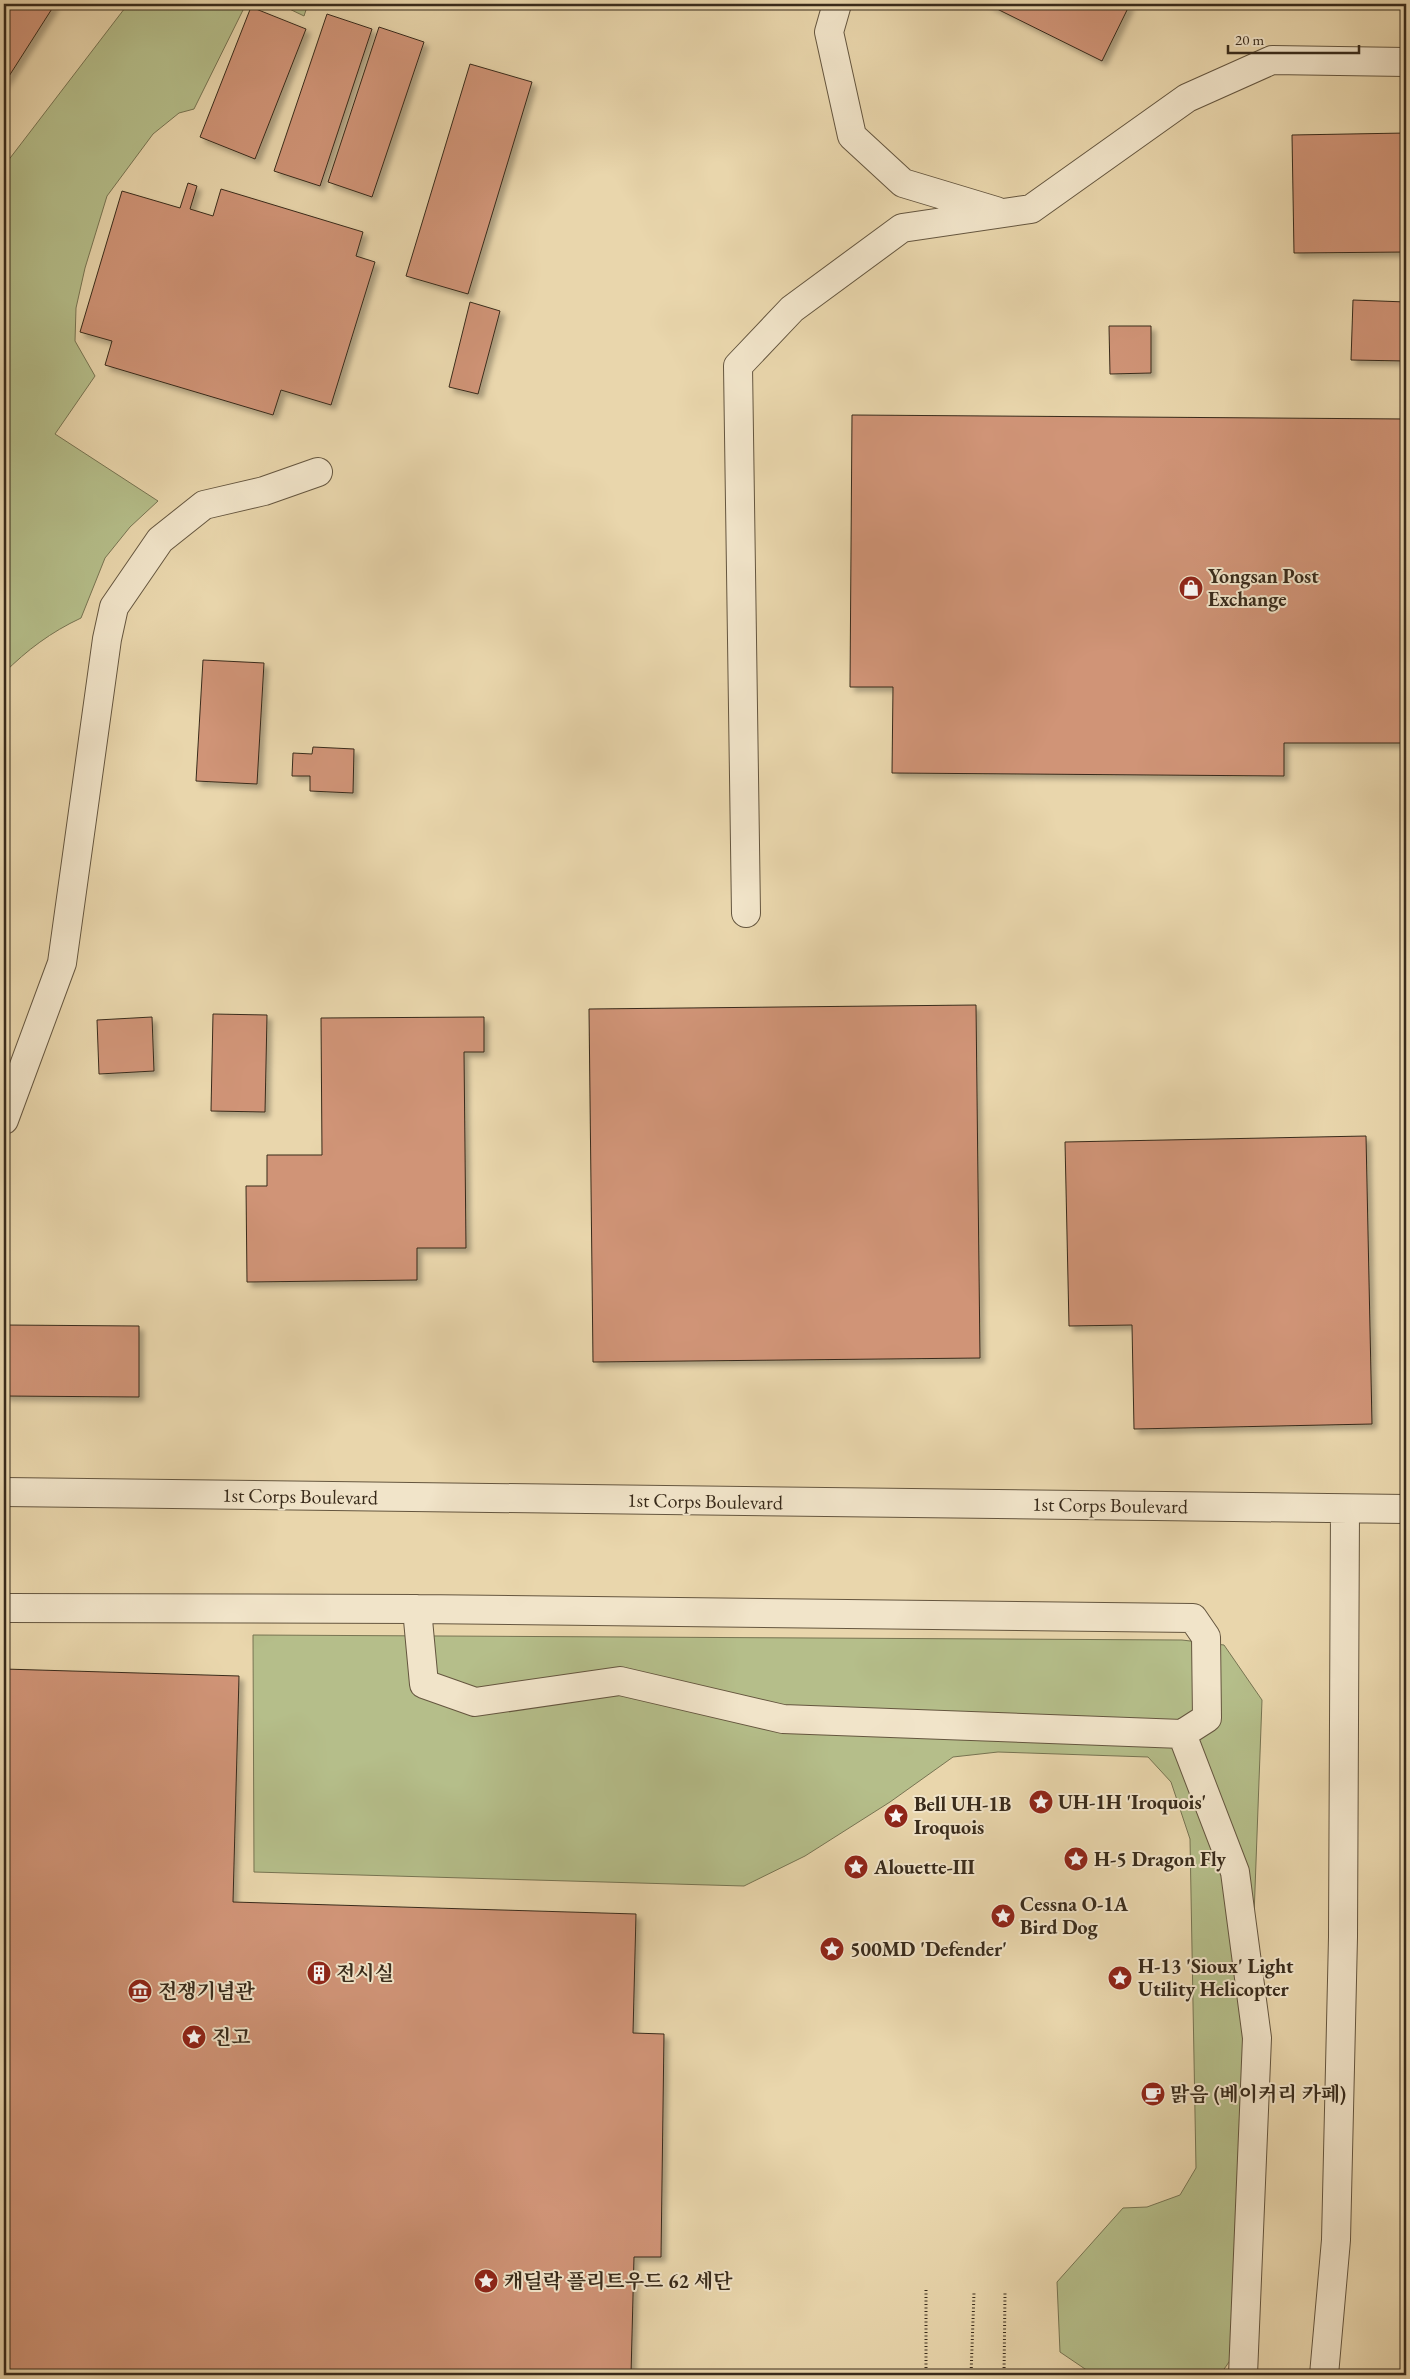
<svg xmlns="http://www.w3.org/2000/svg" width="1410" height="2379" font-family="'EB Garamond','Noto Serif KR',serif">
<defs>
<filter id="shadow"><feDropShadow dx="4.5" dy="4.5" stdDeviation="2.5" flood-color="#0004"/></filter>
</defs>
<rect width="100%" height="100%" fill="#e9d6ac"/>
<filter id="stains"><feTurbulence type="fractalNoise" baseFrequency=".004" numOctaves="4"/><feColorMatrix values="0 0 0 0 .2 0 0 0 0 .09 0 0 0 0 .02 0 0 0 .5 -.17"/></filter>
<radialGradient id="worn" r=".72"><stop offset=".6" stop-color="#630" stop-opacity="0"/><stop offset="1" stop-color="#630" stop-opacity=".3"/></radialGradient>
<path fill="#b5be8a" stroke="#777452" d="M128,4H246L194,109L179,113L153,134L107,196L85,268L76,308L75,341L95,376L55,434L158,501L130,527L105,558L81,618C51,632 27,650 4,673V166Z
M279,4H308L304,16Z
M253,1635L1182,1640L1224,1645L1262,1700L1238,2349L1220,2375H1149L1088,2371L1060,2352L1057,2282L1123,2208L1147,2207L1180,2195L1196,2168L1190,1839L1171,1782L1148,1757L998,1752L953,1757L890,1802L805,1856L744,1886L254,1872Z"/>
<path fill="#d09477" stroke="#392b1b" filter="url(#shadow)" d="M4,4H55L4,84Z
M987,4H1130L1102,61Z
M251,7L306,29L255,159L200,137Z
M327,14L372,29L320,186L274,171Z
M379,27L424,42L372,197L328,182Z
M470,64L532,82L468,294L406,276Z
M1406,133V252L1294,253L1292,135Z
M188,183L197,186L190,209L213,216L221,189L363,232L356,256L375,262L331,405L281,390L273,415L105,365L112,341L80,332L122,191L180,208Z
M1353,300L1406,302V361L1351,360Z
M470,302L500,311L478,394L449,387Z
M1109,326H1151V373L1110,374Z
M852,415L1406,419V743H1284V776L892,773L893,687H850Z
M203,660L264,663L257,784L196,781Z
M313,747L354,749L353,793L310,791V776H292L293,753L312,754Z
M976,1005L980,1358L593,1362L589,1009Z
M213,1014L267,1015L265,1112L211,1111Z
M152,1017L154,1071L99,1074L97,1020Z
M484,1017V1052H464L466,1248H417V1280L247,1282L246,1186H267V1155H322L321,1018Z
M1366,1136L1372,1424L1134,1429L1132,1325L1069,1326L1065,1142Z
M4,1325L139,1326V1397L4,1396Z
M4,1669L239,1676L233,1902L636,1914L633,2033L664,2034L661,2257H634L631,2375H4Z"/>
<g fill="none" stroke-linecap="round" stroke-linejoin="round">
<defs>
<path id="minor" d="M837,4L829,32L852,136L903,183L996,211
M746,913L738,366L792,309L902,228L1031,209L1187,98L1272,60L1406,62
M4,1120L62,963L107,639L114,607L160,540L204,505L264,491L318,472
M4,1492L1406,1509
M4,1608L417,1609L1193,1618L1206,1637L1207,1718L1182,1734L783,1719L620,1681L475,1702L424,1684L417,1609
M1182,1734L1235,1872L1257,2038L1243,2375
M1324,2375L1336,2240L1343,1937L1345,1509"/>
</defs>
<use href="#minor" stroke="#65563f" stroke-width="30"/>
<path stroke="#392b1b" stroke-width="3" stroke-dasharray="1 2.5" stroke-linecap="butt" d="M926,2375V2290
M971,2375L974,2293
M1004,2375L1005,2293"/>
<use href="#minor" stroke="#f1e4c9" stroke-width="28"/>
</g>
<defs>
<symbol id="shop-disc" viewBox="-11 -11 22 22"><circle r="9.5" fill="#8f2418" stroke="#f1e4c9"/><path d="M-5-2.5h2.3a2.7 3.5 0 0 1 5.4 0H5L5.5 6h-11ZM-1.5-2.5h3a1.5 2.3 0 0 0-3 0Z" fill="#fff"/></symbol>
<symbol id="sight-disc" viewBox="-11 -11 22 22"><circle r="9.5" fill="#8f2418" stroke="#f1e4c9"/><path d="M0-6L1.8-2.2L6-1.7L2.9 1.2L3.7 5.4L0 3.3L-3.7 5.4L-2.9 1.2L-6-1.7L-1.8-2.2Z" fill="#fff"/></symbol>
<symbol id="building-disc" viewBox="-11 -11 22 22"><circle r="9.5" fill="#8f2418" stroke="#f1e4c9"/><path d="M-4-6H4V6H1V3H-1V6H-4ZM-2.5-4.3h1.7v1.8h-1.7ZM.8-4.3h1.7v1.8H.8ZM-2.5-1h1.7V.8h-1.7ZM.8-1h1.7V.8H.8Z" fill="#fff"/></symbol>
<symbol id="museum-disc" viewBox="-11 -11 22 22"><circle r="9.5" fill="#8f2418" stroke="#f1e4c9"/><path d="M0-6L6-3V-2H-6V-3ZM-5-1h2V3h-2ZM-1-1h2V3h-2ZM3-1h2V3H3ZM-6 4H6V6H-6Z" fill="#fff"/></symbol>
<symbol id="cafe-disc" viewBox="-11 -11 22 22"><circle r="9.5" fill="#8f2418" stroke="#f1e4c9"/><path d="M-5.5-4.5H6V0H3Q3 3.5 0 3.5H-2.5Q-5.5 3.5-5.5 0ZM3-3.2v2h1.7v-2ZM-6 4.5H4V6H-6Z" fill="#fff"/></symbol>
</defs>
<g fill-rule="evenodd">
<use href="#shop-disc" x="1177" y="574" width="28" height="28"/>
<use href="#sight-disc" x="1027" y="1788" width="28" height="28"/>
<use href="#sight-disc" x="882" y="1802" width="28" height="28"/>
<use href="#sight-disc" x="1062" y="1845" width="28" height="28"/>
<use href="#sight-disc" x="842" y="1853" width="28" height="28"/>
<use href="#sight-disc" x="989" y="1902" width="28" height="28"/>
<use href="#sight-disc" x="818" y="1935" width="28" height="28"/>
<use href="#building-disc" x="305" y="1959" width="28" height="28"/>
<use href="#sight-disc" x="1106" y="1964" width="28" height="28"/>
<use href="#museum-disc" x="126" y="1977" width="28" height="28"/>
<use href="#sight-disc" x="180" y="2023" width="28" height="28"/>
<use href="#cafe-disc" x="1139" y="2080" width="28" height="28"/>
<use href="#sight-disc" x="472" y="2267" width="28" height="28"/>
</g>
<g text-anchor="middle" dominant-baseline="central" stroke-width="4" stroke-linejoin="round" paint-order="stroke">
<g font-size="20" font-weight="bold" fill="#392b1b" stroke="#f1e4c9" text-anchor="start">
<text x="1208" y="576">Yongsan Post<tspan x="1208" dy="23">Exchange</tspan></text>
<text x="1058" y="1802">UH-1H 'Iroquois'</text>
<text x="914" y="1804">Bell UH-1B<tspan x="914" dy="23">Iroquois</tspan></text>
<text x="1094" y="1859">H-5 Dragon Fly</text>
<text x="874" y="1867">Alouette-III</text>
<text x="1020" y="1904">Cessna O-1A<tspan x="1020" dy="23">Bird Dog</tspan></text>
<text x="850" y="1949">500MD 'Defender'</text>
<text x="1138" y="1966">H-13 'Sioux' Light<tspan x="1138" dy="23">Utility Helicopter</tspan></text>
<text x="336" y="1973">전시실</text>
<text x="158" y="1991">전쟁기념관</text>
<text x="212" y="2037">진고</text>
<text x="1170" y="2094">맑음 (베이커리 카페)</text>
<text x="504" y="2281">캐딜락 플리트우드 62 세단</text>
</g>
<g font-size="20" fill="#392b1b" stroke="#f1e4c9">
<text transform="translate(300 1496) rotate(1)">1st Corps Boulevard</text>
<text transform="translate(705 1501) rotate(1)">1st Corps Boulevard</text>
<text transform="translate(1110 1505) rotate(1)">1st Corps Boulevard</text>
</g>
</g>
<rect width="1410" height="2379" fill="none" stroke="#e9d6ac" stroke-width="20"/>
<rect x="5" y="5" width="1400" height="2369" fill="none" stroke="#392b1b" stroke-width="2.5"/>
<rect x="10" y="10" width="1390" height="2359" fill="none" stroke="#392b1b"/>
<path d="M1228 45v8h131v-8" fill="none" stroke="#392b1b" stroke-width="2.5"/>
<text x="1235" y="45" font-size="15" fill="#392b1b" stroke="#f1e4c9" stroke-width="4" paint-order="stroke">20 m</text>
<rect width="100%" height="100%" filter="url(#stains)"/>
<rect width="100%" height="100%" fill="url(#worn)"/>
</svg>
